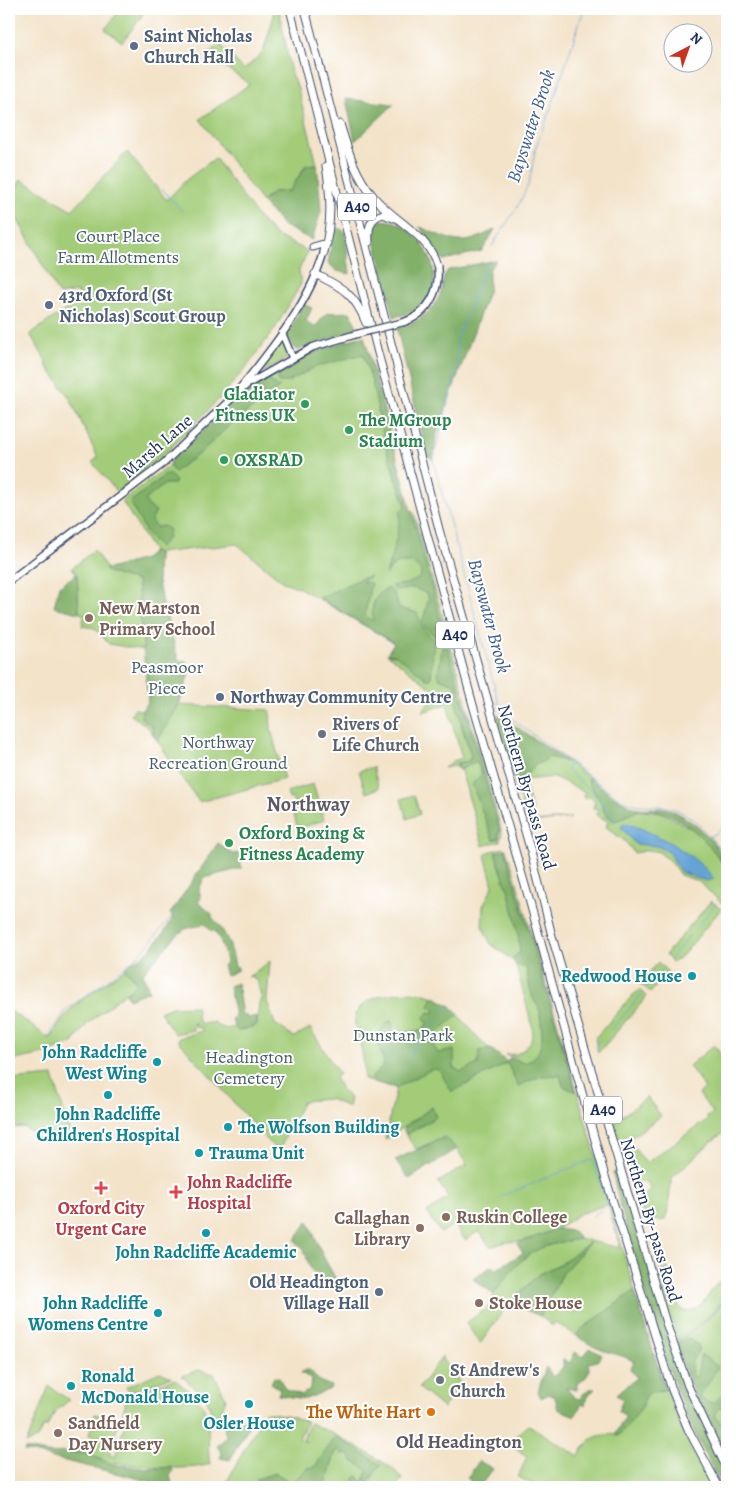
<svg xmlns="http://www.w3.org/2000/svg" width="736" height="1496" font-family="Alegreya,serif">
<rect width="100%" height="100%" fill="#fff"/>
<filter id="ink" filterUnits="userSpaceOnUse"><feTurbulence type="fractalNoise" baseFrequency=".02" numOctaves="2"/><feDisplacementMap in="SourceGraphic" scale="10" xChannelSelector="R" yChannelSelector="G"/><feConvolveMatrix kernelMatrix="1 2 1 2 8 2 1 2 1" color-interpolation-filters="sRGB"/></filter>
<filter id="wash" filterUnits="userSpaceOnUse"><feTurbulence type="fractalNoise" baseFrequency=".0096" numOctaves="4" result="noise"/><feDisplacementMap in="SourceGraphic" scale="20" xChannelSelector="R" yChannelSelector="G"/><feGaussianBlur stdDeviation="1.12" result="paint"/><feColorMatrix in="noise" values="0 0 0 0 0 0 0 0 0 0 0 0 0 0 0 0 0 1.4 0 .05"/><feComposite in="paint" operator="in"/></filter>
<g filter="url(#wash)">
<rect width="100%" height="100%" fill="#f3e3c9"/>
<path fill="#a2cc78" stroke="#5e7e6b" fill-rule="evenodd" d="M108,9H145L140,19L122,42L105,29L117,14Z
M273,9H279L291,74L298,89L317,164L306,165L289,191L273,192L262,202L200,119L250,84L206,55L220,44L244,70L263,52L274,16Z
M127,152L167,200L186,180L215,158L258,217L276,236L308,251L299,270L301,284L276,327L249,364L220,398L168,451L117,492L92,462L98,458L70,398L46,365L47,363L30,334L81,299L77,292L59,295L9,204L21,179L72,210Z
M358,337L372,381L394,473L406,506L414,513L502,833L500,841L483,846L461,771L453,766L444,768L453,761L462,758L447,704L423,712L422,710L439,694L387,654L394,643L298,587L283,582L237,544L158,553L157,578L164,613L166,614L178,660L186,661L190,669L179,705L270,710L271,729L284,779L199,802L148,727L131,715L134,709L142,710L148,701L144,650L109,644L94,628L82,626L84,616L89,614L95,617L96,614L89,612L85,615L79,613L77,575L72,568L94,550L109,573L145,559L153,551L122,501L166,468L235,400L270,376L309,354ZM458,685L467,713L497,832L499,838L493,840L485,814L480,808L482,774L476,760L461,770L456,764L469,761L471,756L461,724Z
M281,339L289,354L287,358L248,381L267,360Z
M550,757L568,762L588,777C590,791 602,798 604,812L619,820L639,810L661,812L694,830L708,842L727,870V908L698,881L680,875L671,862L659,852L649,850L634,853L626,842L606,827L608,821L596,815L598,809L593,808L595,801L589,796L587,799L583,797L585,792L554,777L524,780L535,822L571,818L534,823L529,822L518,793H523L522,779L536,765Z
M373,767L379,788L366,793L359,771Z
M313,784L324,820L300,828L297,826L291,805L294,804L292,798L289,799L287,792Z
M414,795L420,814L407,819L401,799Z
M503,848L506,849L512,866L651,1347L680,1426L711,1487H640L614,1482L564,1487H538L518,1477L527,1457L509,1442L529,1425L578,1456C587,1444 591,1435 606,1435C611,1434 614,1434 618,1436C624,1428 631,1422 637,1414C648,1399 640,1391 664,1390L634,1292L580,1331L577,1336L555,1322L552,1326L540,1316L563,1273L588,1244L565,1261L538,1275L509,1303L480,1344L466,1323L490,1306L494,1294L511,1270L529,1252L557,1242L581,1239L620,1248L608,1204L579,1214L557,1229L529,1241L506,1242L490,1247L479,1231L465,1240L455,1226L462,1221V1219L441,1233L427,1213L448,1197L438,1182L467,1165L457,1149L445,1137L416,1149L406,1135L436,1117L419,1116L385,1140L396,1088L364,1079C364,1070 364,1061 362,1052C360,1042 354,1029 355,1019C357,1005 369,999 382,996C456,978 457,1030 506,1062C523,1072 542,1076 561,1075L563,1086L575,1091L505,850L539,1006L544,1051L525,1068L516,1058L505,1055L517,1054L523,1050L531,1041L533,1029L515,962L491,944L482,926L483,906L493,886L485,855L488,852Z
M711,901L721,909L683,955L672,963L666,954Z
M270,961L267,1001L275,1024L294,1037L310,1028L339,1074L335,1077C339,1086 342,1092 350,1098L348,1107L330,1099L303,1101L278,1152L178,1040L179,1038L202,1031L201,1027L197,1028L194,1022L193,1030L175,1034L160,1012L172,1007L196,1006L198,1021L203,1024L215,1022L216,1025L227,1029L234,1027L239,1031L257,1025L259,1002L262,1001L257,979L254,980L253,976L248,977Z
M658,962L668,972L651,992L640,984Z
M125,969L137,983L87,1024L73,1043L45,1054L9,1061V1010L49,1038H51L64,1017L76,1004Z
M640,990L646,996L645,999L598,1053L595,1038L633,995Z
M714,1045L727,1063V1131L712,1141L672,1178L667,1214L664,1220L651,1221L644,1217L638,1200L651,1190L644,1180L634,1187L624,1149L631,1144L646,1163L708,1119L707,1117L713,1113L699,1094L705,1088L689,1066Z
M53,1076L70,1132L36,1135L24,1127L9,1128V1080Z
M647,1097L661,1116L621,1145L614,1122Z
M668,1268L678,1305L683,1311C706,1312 710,1285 727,1274V1297L704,1321L677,1340L658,1272Z
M727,1298V1459L699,1400L677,1342L705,1322Z
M442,1357L462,1386L443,1408L419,1388Z
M199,1370L214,1374L226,1399L216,1423L206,1398L182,1376Z
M160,1372L171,1377L129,1392L126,1387Z
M175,1379C183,1387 194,1394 201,1403C213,1419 206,1446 210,1464C185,1472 140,1466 114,1463L113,1465L87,1454L74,1452L75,1447L79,1448L81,1442L98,1445L99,1438L89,1435L95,1414L119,1421L109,1455L115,1457L127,1417L122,1415L128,1395Z
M49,1386L69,1400L55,1412L47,1427H43L37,1439L26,1444Z
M265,1412L292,1416L307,1422L299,1438L306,1442L303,1438L310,1423C328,1431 395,1464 402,1479L396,1487H224Z"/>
<path fill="#81b068" stroke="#4e7063" d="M346,99L394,104L355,141Z
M317,164L321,211L312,240L284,226L262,202L273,192L289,191L307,165Z
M382,220C386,221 393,221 397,223C426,235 451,284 420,308C412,313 403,315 394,317L374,236L376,224Z
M420,227C454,241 461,249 495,229L482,251L444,260L440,257Z
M339,228L345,232L350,274L337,271L328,263L334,231Z
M496,260L489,270V289L436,436L433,460L426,454L397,328C417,324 433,312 441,292C444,284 442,277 448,270Z
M303,304L312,308L306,321L315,327L327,313L350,312L358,329L298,350L295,349L287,336Z
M364,336L458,685L500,832L498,833L499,838L493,840L472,784L482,774L476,761L460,770L456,763L469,761L471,756L452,689L457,685L439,678L438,673L443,643L428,630L422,622L429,599L427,594L414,588L396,591L391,586L406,584L420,578L421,572L413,563C399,563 394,562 386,575C391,553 400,534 400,511L406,506L385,445L372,381L363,354L315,367L288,382H278V377L309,354Z
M268,378L277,388L280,387L231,424L200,453L174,472L170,466V462L235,400Z
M168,473L175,480V484H165L145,500L150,508L156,511L151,521L156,527L164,526L169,530L167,539L159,547L148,536L130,502Z
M153,552L158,553L157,578L164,613L166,614L178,660L186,661L190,669L179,705L158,740L154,737L152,726L141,718L142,710L148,701L137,581L109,573L105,570L144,559Z
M77,574L79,613L54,607L59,586Z
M370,576L362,582L371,583L365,614L368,619L373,620C371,605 374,594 389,588L394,593L399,608L417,613L423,628L434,640L431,679H427L396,655L387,654L394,643L319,598L362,578Z
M499,715L568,762L550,757L536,765L522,778L523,793H518L497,716Z
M588,777C602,787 616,800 633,807C643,811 657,807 667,809C687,813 727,850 727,870C710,842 675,804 638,810C629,812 623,820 614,821L604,812C602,798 590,791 588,777Z
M218,843L232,854L238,853L242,868L204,878L199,890L201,898L198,902L213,915L211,916C226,932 232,946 235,967H238V970L226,976L223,965L226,964C225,952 221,940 214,930L211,931L205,924L185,929L176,936L143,973L149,991L129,999L126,993L137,983L125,969C129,961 137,960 144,955C155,945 167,930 173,917L170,914Z
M505,850L576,1092L563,1086L560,1075L541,1076L518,1086L507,1063L452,1092L439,1070L432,1069L396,1088L369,1081L384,1064C379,1042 371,1040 389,1021H392V1034L421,1030L427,1024L424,1017L429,1012L434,1013L435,1010L429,1007L433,996L451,1006L459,1014L438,1032L433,1045L438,1053L454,1050V1068L461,1072L478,1064L479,1051L491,1049L507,1062L510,1058L524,1063C547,1057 543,1027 539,1008C538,1005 534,1002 533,998C529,989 528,977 526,967L516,965L512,959L520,952L517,927L509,893L495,853Z
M237,983L242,1015H246L247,1018L257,1016V1025L239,1031L234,1027L232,1018L235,1017L229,986Z
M432,1107L436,1117L406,1135L403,1128Z
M445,1137L457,1149L409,1179L395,1160Z
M616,1171L695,1407L727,1474V1487H723C670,1398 646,1297 618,1198L613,1173Z
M308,1221L324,1258L337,1281L330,1280L323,1284L310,1268L304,1250L295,1240Z
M556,1229L573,1231L581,1239C533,1245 522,1255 494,1294L473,1279L492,1266L495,1270L523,1253L517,1244C524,1240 547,1233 556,1229Z
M590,1242L563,1273L540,1316L509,1303L538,1275L565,1261Z
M634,1291L665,1390C639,1391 649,1399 637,1414C631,1422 624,1429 618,1436L615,1434L626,1416L618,1411L623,1400L616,1394L637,1378L630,1369L634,1362C624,1354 609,1354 597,1348C590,1345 584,1340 577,1336L579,1331Z
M688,1338L698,1345L699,1349C692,1361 688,1363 694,1377H697L701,1354L718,1367L698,1400L702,1398L706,1402L713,1403L727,1390V1403L717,1411L715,1417L721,1422L723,1432L727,1435V1460V1458L724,1460L714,1432L697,1402L676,1345Z
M590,1348L602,1355L597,1361L589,1363C591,1373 586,1380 577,1383V1390L566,1388L575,1398L581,1399L582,1395L589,1389H595L587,1396L585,1405L582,1404L575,1416L558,1409L555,1397L549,1394L541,1398L538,1391L546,1367L553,1377L563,1367V1359L570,1363L575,1352L583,1357Z
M305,1370H310L319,1381L331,1386L330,1389L306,1399L278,1395L280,1389L271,1383L274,1377L279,1378L286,1390L302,1395L311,1388L312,1379L301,1373Z
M248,1419L251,1422L230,1460L220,1458L222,1453L217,1446L226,1437L224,1427L239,1420Z
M336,1436L381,1465L365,1487H356L354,1479L358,1476L363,1484L367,1470L353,1461L349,1455L341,1454L338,1451L335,1453L325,1487H313L307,1483C288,1488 273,1493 256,1479L276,1473L291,1483L309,1467L314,1468Z
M25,1449L53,1454L62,1452L87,1454L114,1465L147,1469L171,1467L173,1471L170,1476L173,1487L24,1451Z
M479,1461L493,1469L479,1487L467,1479Z"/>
<path fill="#65a3d7" stroke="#40699a" d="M624,823C652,830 697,855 714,879L706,881L681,872L669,852L657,846L635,844L621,827Z"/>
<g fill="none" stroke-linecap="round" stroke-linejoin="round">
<path stroke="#65a3d7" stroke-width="1" d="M162,189L183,212
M492,246L518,206L529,183L536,146L551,108L584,9
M487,263L457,339L458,364L433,460L501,711L620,799C637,807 647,805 666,807C692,810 711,839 727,858
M570,763L567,770L594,794L617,821
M710,837L727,825
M697,927L716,903
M671,958L690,935
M647,987L662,969
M444,1012L449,1006
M428,1030L438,1019
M611,1030L642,994
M48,1039L65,1011L129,964L142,952L175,913
M595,1046L600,1040
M409,1059L417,1041L423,1035
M502,1196L593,1159L607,1205L593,1216"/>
</g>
</g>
<g filter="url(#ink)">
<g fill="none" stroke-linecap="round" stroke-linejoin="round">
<defs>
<path id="major" d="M404,322C429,314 441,289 437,265
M282,333L292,357
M241,387C273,348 310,301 324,252
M9,581L164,463L234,396L248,384L313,347L357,334"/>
<path id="highway" d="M290,9L378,353L473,705L529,899L604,1173L672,1390L688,1429L719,1487
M305,9L440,533L531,852L553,940L666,1323L688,1386L727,1469
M340,124C348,150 355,175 373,196C393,221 427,233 437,265
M369,242C368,229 369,218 383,214L393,218
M313,247L327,243
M324,252C332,223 331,196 326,166
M315,274C342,287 355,294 366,323"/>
</defs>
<use href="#major" stroke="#3b4a6e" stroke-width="9"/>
<use href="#highway" stroke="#3b4a6e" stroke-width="9"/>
<use href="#major" stroke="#fff" stroke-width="6"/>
<use href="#highway" stroke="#fff" stroke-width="7"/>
<defs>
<path id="major-bridge" d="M357,334L404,322"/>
</defs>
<use href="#major-bridge" stroke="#3b4a6e" stroke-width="9" stroke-linecap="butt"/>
<use href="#major-bridge" stroke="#fff" stroke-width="6"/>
</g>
</g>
<g fill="#5c6f8a" stroke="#fff" stroke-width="2">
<circle cx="134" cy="46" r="5"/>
<circle cx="49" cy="305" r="5"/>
<circle cx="220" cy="697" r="5"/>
<circle cx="379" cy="1292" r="5"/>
</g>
<g fill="#2e9e5b" stroke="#fff" stroke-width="2">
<circle cx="305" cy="404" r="5"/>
<circle cx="349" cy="430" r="5"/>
<circle cx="224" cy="460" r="5"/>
<circle cx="229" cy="843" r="5"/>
</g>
<g fill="#8d6e63" stroke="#fff" stroke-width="2">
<circle cx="89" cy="618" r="5"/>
<circle cx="446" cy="1217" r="5"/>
<circle cx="420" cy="1228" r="5"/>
<circle cx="479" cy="1303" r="5"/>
<circle cx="58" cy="1433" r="5"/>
</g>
<g fill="#6b7280" stroke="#fff" stroke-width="2">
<circle cx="322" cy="734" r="5"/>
<circle cx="440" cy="1380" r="5"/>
</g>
<g fill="#0f9aa8" stroke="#fff" stroke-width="2">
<circle cx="692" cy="976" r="5"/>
<circle cx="157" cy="1062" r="5"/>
<circle cx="108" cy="1095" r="5"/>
<circle cx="228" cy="1127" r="5"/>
<circle cx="199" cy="1153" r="5"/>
<circle cx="206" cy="1233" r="5"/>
<circle cx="158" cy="1313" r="5"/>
<circle cx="71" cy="1386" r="5"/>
<circle cx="249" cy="1404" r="5"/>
</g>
<g fill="#e0444e" stroke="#fff" stroke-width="2">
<path d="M98.5 1180.5h5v5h5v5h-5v5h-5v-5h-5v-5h5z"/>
<path d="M173.5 1184.5h5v5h5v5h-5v5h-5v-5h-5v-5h5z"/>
</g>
<circle fill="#e8710a" stroke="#fff" stroke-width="2" cx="431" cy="1412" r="5"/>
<g text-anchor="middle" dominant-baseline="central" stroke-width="4" stroke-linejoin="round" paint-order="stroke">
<g fill="#fff" stroke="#5f6d8e" stroke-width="1">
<rect x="338" y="193.5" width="38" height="27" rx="4"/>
<rect x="436" y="621.5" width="38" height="27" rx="4"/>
<rect x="584" y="1096.5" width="38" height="27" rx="4"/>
</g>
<g font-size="16" font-weight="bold" fill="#1b2f5e">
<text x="357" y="207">A40</text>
<text x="455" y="635">A40</text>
<text x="603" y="1110">A40</text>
</g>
<g font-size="18" font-weight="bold" fill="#4e5e75" stroke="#fff" text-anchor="start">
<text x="144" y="36">Saint Nicholas<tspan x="144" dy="21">Church Hall</tspan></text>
<text x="59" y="295">43rd Oxford (St<tspan x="59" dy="21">Nicholas) Scout Group</tspan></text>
<text x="230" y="697">Northway Community Centre</text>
<text x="369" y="1282" text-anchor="end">Old Headington<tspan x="369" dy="21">Village Hall</tspan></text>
</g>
<g font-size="18" fill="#445e66" stroke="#fff">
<text x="118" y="236">Court Place<tspan x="118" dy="21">Farm Allotments</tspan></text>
<text x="167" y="667">Peasmoor<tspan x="167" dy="21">Piece</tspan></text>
<text x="218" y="742">Northway<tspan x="218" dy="21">Recreation Ground</tspan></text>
<text x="403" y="1035">Dunstan Park</text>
<text x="249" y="1057">Headington<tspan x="249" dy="21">Cemetery</tspan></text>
</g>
<g font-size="18" font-weight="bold" fill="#27864d" stroke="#fff" text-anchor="start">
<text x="295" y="394" text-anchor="end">Gladiator<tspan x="295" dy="21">Fitness UK</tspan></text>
<text x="359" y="420">The MGroup<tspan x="359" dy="21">Stadium</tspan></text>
<text x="234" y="460">OXSRAD</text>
<text x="239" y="833">Oxford Boxing &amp;<tspan x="239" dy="21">Fitness Academy</tspan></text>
</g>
<g font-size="18" fill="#1b2f5e" stroke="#fff">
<text transform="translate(157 446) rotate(-41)">Marsh Lane</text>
<text transform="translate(527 787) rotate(74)">Northern By-pass Road</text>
<text transform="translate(651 1220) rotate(73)">Northern By-pass Road</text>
</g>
<g font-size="18" font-weight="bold" fill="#785e54" stroke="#fff" text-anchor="start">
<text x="99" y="608">New Marston<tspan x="99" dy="21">Primary School</tspan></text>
<text x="456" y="1217">Ruskin College</text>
<text x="410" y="1218" text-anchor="end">Callaghan<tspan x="410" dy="21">Library</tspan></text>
<text x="489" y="1303">Stoke House</text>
<text x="68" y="1423">Sandfield<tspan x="68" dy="21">Day Nursery</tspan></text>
</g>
<g font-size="18" font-weight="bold" fill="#5b616d" stroke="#fff" text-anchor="start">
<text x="332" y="724">Rivers of<tspan x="332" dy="21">Life Church</tspan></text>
<text x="450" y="1370">St Andrew's<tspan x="450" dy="21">Church</tspan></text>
</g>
<g font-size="18" font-weight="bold" fill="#0d838f" stroke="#fff" text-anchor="end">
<text x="682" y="976">Redwood House</text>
<text x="147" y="1052">John Radcliffe<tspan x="147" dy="21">West Wing</tspan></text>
<text x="108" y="1114" text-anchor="middle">John Radcliffe<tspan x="108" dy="21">Children's Hospital</tspan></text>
<text x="238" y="1127" text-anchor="start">The Wolfson Building</text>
<text x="209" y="1153" text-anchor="start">Trauma Unit</text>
<text x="206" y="1252" text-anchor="middle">John Radcliffe Academic</text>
<text x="148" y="1303">John Radcliffe<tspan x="148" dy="21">Womens Centre</tspan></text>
<text x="81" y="1376" text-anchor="start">Ronald<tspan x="81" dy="21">McDonald House</tspan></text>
<text x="249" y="1423" text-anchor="middle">Osler House</text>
</g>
<g font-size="18" font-weight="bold" fill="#be3a42" stroke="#fff" text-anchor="start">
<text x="187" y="1182">John Radcliffe<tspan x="187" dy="21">Hospital</tspan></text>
<text x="101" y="1208" text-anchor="middle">Oxford City<tspan x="101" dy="21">Urgent Care</tspan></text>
</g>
<g font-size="18" font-weight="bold" fill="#c56008" stroke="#fff" text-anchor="end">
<text x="421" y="1412">The White Hart</text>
</g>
<g font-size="19" font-style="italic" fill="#395d8e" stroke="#fff">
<text transform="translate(531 126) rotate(-72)">Bayswater Brook</text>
<text transform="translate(489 616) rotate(75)">Bayswater Brook</text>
</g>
<g font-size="19" font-weight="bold" fill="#5e5a63" stroke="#fff">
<text x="459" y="1442">Old Headington</text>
</g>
<g font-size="20" font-weight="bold" fill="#5e5a63" stroke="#fff">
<text x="308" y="804">Northway</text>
</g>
</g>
<rect width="736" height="1496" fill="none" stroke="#fff" stroke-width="30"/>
<g transform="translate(688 48) rotate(41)"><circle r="24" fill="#ffffff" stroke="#a4acbf"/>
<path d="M0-4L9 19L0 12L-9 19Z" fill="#c8321e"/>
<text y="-8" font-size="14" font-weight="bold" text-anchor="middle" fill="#1b2f5e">N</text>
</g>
</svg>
